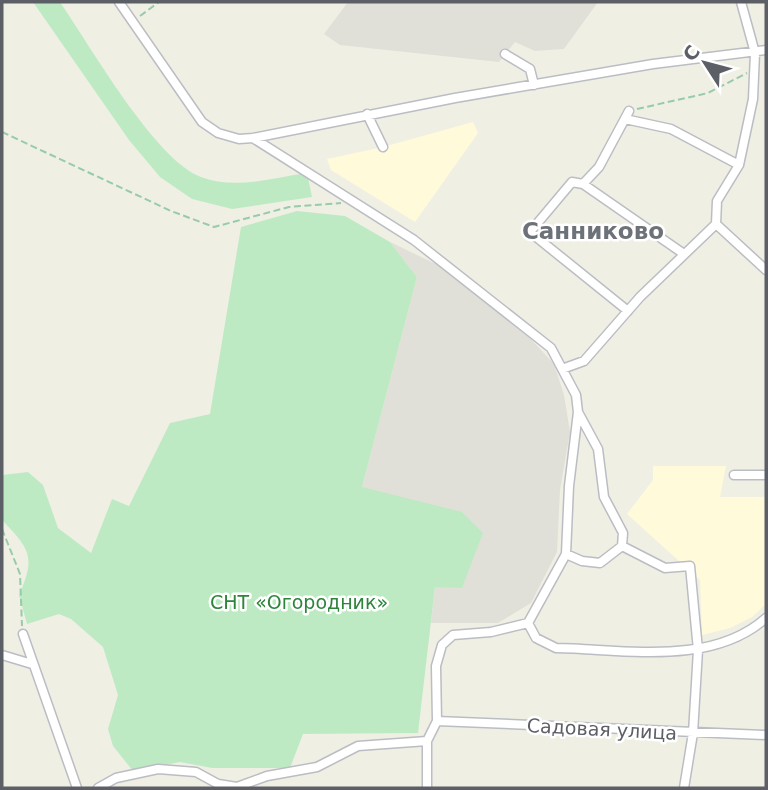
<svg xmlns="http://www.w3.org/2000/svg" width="768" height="790" font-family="'DejaVu Sans',sans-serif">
<rect width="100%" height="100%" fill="#f0efe4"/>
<path fill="#fffada" d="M473,122L478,133L415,222L331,170L327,159L383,147Z
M653,466H726L720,497H766V604L752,617L730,628L702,635L700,580L627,514L653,480Z"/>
<path fill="#e0e0d8" d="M348,2H598L564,49L535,51L515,42L499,62L340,45L324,34Z
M390,242L442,267L515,322L554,364L564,395L570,432L560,490L557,552L531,603L498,623H431L435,587L362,487L417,277Z"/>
<path fill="#beeac3" d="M33,2H60C89,44 155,160 201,177C235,190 272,178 307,173L312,197L232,209L192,199L160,177L129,140Z
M297,211L345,216L390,242L417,277L362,487L462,512L483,533L462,588L435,587L418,733L303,734L290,768H212L180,762L133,771L113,746L108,729L118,695L103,647L71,619L59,614L27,624L19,595C36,557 30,549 2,520V475L28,472L43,485L58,528L91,553L112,499L129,506L170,423L210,414L241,227Z"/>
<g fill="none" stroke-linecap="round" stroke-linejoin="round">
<defs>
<path id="minor" d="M119,2L202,122L218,133L239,139L253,138L455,98L653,64L766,50
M505,54L530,69L534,85
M367,114L383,147
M625,119L671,129L739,165
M253,138L414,240L551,348L576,395L578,412L569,486L566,554L528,623L491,632L453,635L442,645L436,666L437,721L427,741V788
M583,184L599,167L629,111
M716,224L766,270
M628,311L530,232L572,182L583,184L684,254
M562,369L584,361L640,297L716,224L717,201L739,165L753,99L755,53L741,2
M578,412L598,449L604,497L623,533L622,546L665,568L690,566L698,650L693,733L684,788
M734,475H766
M566,554L582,561L600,563L622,546
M528,623L536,638L556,648C624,649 711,667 766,618
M23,634L77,788
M2,655L32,664
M437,721L766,735
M98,788L116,778L158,769L196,772L218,784L237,787L267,776L317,767L358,746L427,741"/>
</defs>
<use href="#minor" stroke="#bbbdc4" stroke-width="11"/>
<path stroke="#96cbab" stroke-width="2" stroke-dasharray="7 3.5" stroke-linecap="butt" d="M140,16L159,2
M637,109L708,93L747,73
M2,132L171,211L214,227L289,207L341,203
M2,529L20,574L22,626"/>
<use href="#minor" stroke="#fff" stroke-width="8"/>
</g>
<g text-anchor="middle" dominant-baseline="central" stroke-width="5" stroke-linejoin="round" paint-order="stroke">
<g font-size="19" fill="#2c853a" stroke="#fff">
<text x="299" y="602">СНТ «Огородник»</text>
</g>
<g font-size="19" fill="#5c5f66" stroke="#fff">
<text transform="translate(602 729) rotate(3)">Садовая улица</text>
</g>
<g font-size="23" font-weight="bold" fill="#6d7178" stroke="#fff">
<text x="593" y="231">Санниково</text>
</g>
</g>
<rect width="768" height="790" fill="none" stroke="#5c5f66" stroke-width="7"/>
<g transform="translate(705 63) rotate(306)" stroke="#ffffff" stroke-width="5" paint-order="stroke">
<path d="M0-5L12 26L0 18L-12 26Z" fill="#5c5f66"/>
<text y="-10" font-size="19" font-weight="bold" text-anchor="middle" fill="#5c5f66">С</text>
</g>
</svg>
